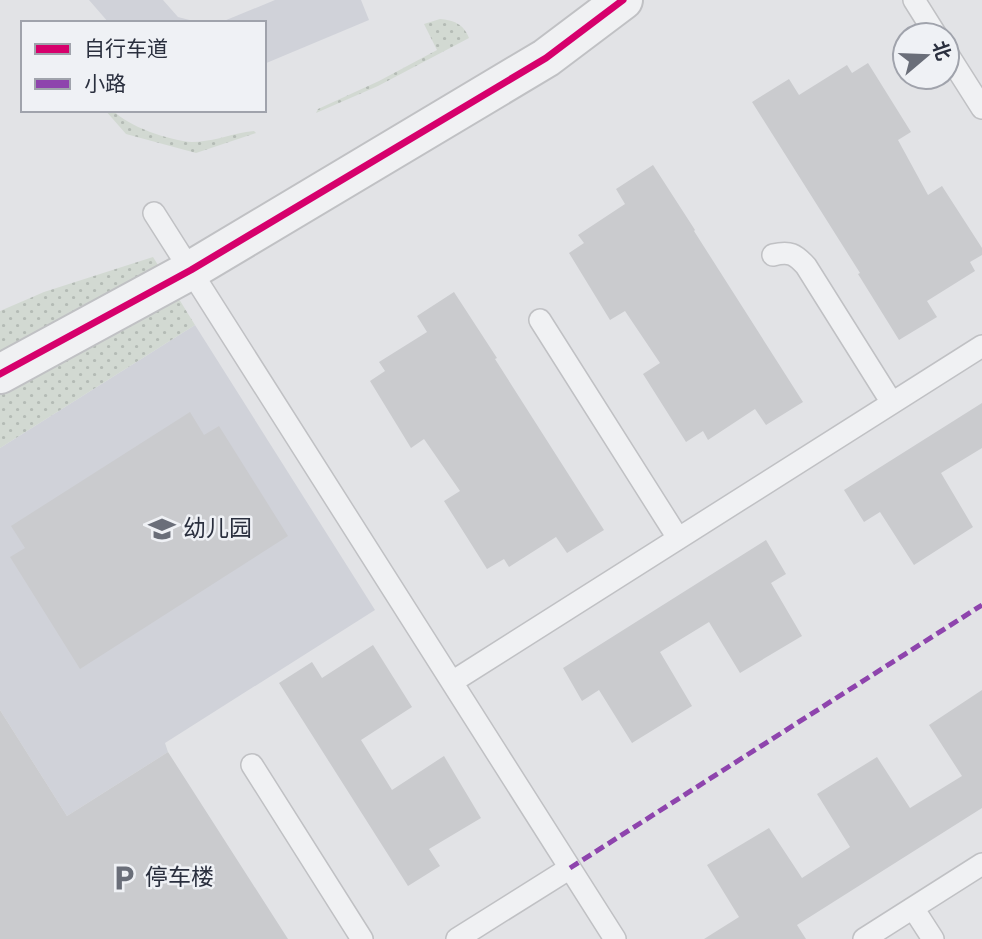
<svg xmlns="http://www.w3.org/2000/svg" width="982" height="939" font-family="'Varela Round','Noto Sans SC',sans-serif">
<defs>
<pattern id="grass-dots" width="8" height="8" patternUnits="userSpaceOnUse" patternTransform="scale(1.75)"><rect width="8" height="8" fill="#d2d9d2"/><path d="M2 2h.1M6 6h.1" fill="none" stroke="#b4bbb5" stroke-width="1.8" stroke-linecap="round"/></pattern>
</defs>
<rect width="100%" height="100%" fill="#e2e3e6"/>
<path fill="#d0d2d9" d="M89,0H163L178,17L201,23H109Z
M275,0H361L369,20L264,64V23H219Z
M195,325L375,610L165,743L168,752L67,816L0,710V448Z"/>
<path fill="url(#grass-dots)" d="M440,19C453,20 464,24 469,38L378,86L316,113L318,109L379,81L437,50L424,24Z
M105,110H113C126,126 171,141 192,142C210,142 229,135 246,132L254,131L256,133L196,153L126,134Z
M153,257L195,325L0,448V311L44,292Z"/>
<path fill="#cacbce" d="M868,63L911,132L898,140L928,195L942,186L982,248V255L970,262L975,271L927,301L937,317L899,340L858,274L860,273L752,102L789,79L799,95L847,65L852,73Z
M653,165L695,230L694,231L803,402L766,425L755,409L708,440L703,431L686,442L643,374L660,363L625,311L610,320L569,253L584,243L578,235L625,204L616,189Z
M454,292L497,358L495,359L604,530L567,553L556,537L509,567L504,559L487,569L444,501L460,491L424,439L411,448L370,381L385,371L379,362L427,332L417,316Z
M982,403V448L941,473L973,527L914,565L880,512L864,522L844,490Z
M190,412L204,435L219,426L288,536L80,669L10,557L25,548L11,526Z
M766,540L786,574L771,583L802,636L740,673L709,622L660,652L692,706L632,743L599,690L582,701L563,668Z
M373,645L412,707L361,740L392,790L444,756L481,818L429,849L440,866L408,886L279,683L312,662L322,678Z
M982,690V808L797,925L806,939H704L739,917L707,865L769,828L802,878L850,847L817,794L877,757L910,808L962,776L929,725Z
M0,710L67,816L168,752L288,939H0Z"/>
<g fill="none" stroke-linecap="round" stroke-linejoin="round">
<defs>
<path id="lane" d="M914,0L936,35
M947,53L982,108
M154,213L615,939
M773,255C790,251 795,254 806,266L892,403
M540,320L678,538
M452,682L982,346
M252,765L362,939
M913,908L933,939
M457,939L570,868
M864,939L982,864"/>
<path id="street" d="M0,374L191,270L546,58L623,0"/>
</defs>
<use href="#lane" stroke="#c0c1c4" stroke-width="24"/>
<use href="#street" stroke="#c0c1c4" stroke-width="42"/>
<use href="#lane" stroke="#f0f1f3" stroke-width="21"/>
<use href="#street" stroke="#f0f1f3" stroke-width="38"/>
<path stroke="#8e44ad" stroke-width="5" stroke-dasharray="10 5" stroke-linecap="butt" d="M570,868L982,605"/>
<defs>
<path id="cycleway" d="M0,374L191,270L546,58L623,0"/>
</defs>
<use href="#cycleway" stroke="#eff1f5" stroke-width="11"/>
<use href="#cycleway" stroke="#d6006c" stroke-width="7"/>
</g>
<defs>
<symbol id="school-bare" viewBox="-9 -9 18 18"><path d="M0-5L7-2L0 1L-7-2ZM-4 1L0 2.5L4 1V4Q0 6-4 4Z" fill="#6a6e79" stroke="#eff1f5" stroke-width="2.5" paint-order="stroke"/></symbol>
<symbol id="parking-bare" viewBox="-9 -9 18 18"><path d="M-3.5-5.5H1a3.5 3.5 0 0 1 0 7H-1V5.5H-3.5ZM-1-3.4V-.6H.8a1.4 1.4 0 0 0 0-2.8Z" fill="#6a6e79" stroke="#eff1f5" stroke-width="2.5" paint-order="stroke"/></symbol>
</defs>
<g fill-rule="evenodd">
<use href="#school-bare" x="143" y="510" width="38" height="38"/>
<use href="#parking-bare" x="105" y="859" width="38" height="38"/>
</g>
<g text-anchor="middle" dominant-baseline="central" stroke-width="5" stroke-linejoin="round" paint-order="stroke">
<g font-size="23" fill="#2a2f3e" stroke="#eff1f5" text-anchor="start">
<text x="183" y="529">幼儿园</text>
<text x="145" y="878">停车楼</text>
</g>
</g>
<rect x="21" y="21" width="245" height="91" fill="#eff1f5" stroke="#a0a3ac" stroke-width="2"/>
<rect x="35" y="44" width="35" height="10" fill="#d6006c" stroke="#a0a3ac" stroke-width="2"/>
<text x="84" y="56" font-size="21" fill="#2a2f3e">自行车道</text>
<rect x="35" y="79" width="35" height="10" fill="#8e44ad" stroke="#a0a3ac" stroke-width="2"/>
<text x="84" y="91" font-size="21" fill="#2a2f3e">小路</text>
<g transform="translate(926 56) rotate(71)"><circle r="33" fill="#eff1f5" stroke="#a0a3ac" stroke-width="2"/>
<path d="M0-5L12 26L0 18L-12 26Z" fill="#6a6e79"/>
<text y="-10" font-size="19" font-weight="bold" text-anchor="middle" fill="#2a2f3e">北</text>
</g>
</svg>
